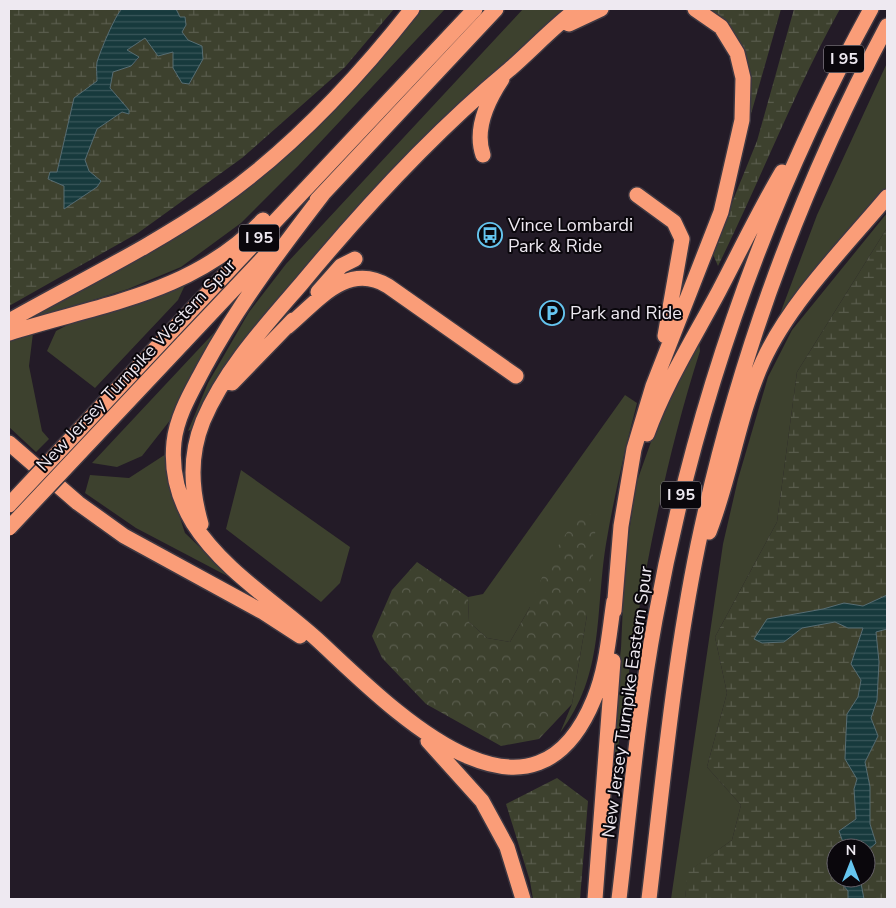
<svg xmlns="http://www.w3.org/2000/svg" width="896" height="908" font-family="'Nunito Sans',sans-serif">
<defs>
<pattern id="forest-crowns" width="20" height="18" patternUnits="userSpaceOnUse" patternTransform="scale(1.25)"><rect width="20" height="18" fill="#3d412e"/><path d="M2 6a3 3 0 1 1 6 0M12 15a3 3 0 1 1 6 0" fill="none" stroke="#595c4d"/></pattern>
<pattern id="wetland-marsh" width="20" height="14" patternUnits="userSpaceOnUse" patternTransform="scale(1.25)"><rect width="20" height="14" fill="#3d412e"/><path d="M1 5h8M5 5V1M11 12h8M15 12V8" fill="none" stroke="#595c4d"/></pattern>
<pattern id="water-rules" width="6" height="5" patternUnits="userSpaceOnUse" patternTransform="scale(1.25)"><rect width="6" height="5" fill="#173a3d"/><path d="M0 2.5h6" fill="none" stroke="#39565a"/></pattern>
</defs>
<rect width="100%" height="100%" fill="#231b27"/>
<path fill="#3d412e" d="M418,9H445L298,166L241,223L181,267L128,289L74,306L39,320L28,316L240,191Z
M523,9H569L550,22L464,100L371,196L195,428L188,431L208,383L249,312L286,264Z
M887,63V188L780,314L817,215Z
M887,213V228L797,372L777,522L715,637L727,693L707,767L741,805L732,840L688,872L685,899H671L723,544L738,479L768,377L792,330Z
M185,285L178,300L95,388L47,351L56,331L73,322L130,307Z
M224,322L175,414L142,456L117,467L92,463Z
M33,333L29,366L42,431L49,439L36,452L9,427V341Z
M699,341L700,351C646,520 625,694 602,869L608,769L621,648L625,561L636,484L657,425Z
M625,395L637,403C625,450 614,496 606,544C595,612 605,674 560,733L572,704L587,615L530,607L510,642L487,638L469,622L468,597L483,594Z
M166,454L170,487L185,533L233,579L136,528L85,493L90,475L129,478Z
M241,470L350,547L340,583L321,602L226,529Z"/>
<path fill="url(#forest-crowns)" d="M597,514L587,615L572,704L539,739L501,746L426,704L382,658L372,636L392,590L417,562L468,597L469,622L487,638L510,642L530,607L549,560L578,515Z"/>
<path fill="url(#wetland-marsh)" d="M9,9H122C115,15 100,52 97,62C96,68 97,75 98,81L74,98L57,172L48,179L64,186V209L97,187L100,181L89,171L85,160L97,129L122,112L129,114V110L110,88L113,71L131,66L139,58L127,50L145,38L162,53L173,52V68L182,83L190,84C196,69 191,44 182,32L185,17H180L176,9H394L345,67L242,158L138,233L9,306Z
M707,9H781L747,128L738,43L719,15Z
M794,9H840C794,92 760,181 718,266L712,252L757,141Z
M887,228V595L863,606L844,603L823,609L767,619L784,642L802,628L835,622L848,628L863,627L851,664L861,680L858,697L847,714L846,733L845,759L858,779L854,789L856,819L839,831L845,848H836V878L848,891V899H685L687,872L732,840L741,805L707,767L727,693L715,637L777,522L797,372Z
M887,629V899H864L860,878H866V852L876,843L870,824V787L865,762L878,736L871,718L877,700L879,662L876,632Z
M557,778L588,801L580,899H533L530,881L506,804Z"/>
<path fill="url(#water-rules)" stroke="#586e73" d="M122,9H176L180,17H185L186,25L182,32L188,40L202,46L203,59L189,84L182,83L173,68V52L158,56L145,38L127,50L139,57L131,66L113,72L110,88L129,110V114L122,112L97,129L85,160L89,171L101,181L97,187L64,209V186L48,179L50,172H57L74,98L97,81C97,75 96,68 97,62C100,52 115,15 122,9Z
M887,595V629L876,632L879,662L877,700L871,718L878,736L865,762L870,787V824L876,843L866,852V848H845L839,831L856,819L854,789L857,779L845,759L846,733L847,714L858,697L861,680L851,664L863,628H848L835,622L802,628L784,642L762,643L754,639L767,619L823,609L844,603L863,606Z
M837,878H860L864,899H848V891Z"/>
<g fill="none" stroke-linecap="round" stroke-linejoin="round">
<defs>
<path id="highway" d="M569,24L601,9
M483,155C474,129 488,100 502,79
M323,194C280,250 238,305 204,368C192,391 177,415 174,442C171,471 178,498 193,523C224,572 279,604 321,643C390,707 531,853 594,699C607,668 609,633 614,601
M637,195L674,222L682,239L665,336
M317,200L496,9
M318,292L341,266L355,259
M9,321C78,282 151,247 216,202C291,150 356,80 412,9
M287,327C317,302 347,261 388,286L516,376
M171,332L475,9
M9,333C100,304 193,294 263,220
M183,343L266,255
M232,383L293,320
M647,434C665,384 694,338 719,291C740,251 759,211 782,172
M9,443L78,503L124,536L263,612L300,636
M201,524C191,489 189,456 203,421C225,369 265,326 302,283C365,207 434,132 510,69C533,49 553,27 577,9
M709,532C731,476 738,416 763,361C790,302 845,247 887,197
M614,611L621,526L634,449L653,386L721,212L742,120L743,78L737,53L721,27L695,9
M428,741L482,801L507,847L523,899
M595,899L613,661
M619,899C630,806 638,712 655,620C694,406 766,200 871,9
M649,899C663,781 674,662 698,545C736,364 800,189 887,26"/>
</defs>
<use href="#highway" stroke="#3e3842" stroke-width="18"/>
<use href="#highway" stroke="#fa9d78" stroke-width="15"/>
<defs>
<path id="highway-bridge" d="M9,505L171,332
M9,528L183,343"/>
</defs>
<use href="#highway-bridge" stroke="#3e3842" stroke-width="18" stroke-linecap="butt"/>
<use href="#highway-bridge" stroke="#fa9d78" stroke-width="15"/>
</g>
<defs>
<symbol id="bus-ring" viewBox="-11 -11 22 22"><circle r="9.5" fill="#0a070c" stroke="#65c5ef" stroke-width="1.5"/><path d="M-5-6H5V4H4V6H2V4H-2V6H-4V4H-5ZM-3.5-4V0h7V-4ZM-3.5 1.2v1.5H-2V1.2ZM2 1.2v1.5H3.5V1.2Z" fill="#65c5ef"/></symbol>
<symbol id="parking-ring" viewBox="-11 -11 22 22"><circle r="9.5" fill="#0a070c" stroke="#65c5ef" stroke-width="1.5"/><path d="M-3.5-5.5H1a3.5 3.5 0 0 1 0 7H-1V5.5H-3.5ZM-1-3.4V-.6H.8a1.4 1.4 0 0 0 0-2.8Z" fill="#65c5ef"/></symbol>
</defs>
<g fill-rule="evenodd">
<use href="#bus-ring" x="476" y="221" width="28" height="28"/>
<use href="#parking-ring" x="538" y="299" width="28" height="28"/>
</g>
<g text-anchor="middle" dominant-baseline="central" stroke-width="4" stroke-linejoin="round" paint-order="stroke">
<g fill="#0a070c" stroke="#aaa5ac" stroke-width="1">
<rect x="824" y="45.5" width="40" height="27" rx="4"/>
<rect x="239" y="224.5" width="40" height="27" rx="4"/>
<rect x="661" y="481.5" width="40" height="27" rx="4"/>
</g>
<g font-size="16" font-weight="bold" fill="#eee9f1">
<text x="844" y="59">I 95</text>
<text x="259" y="238">I 95</text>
<text x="681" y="495">I 95</text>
</g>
<g font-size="18" fill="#eee9f1" stroke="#0a070c" text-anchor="start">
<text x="508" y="225">Vince Lombardi<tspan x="508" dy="21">Park &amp; Ride</tspan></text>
<text x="570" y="313">Park and Ride</text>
</g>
<g font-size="18" fill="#eee9f1" stroke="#0a070c">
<text transform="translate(136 365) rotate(-47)">New Jersey Turnpike Western Spur</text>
<text transform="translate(627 702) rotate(-82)">New Jersey Turnpike Eastern Spur</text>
</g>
</g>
<rect width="896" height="908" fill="none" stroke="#eee9f1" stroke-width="20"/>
<g transform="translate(851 863)"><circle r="24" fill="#0a070c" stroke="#656168"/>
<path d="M0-4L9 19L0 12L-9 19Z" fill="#65c5ef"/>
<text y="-8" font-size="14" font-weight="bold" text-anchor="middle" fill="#eee9f1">N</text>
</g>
</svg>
